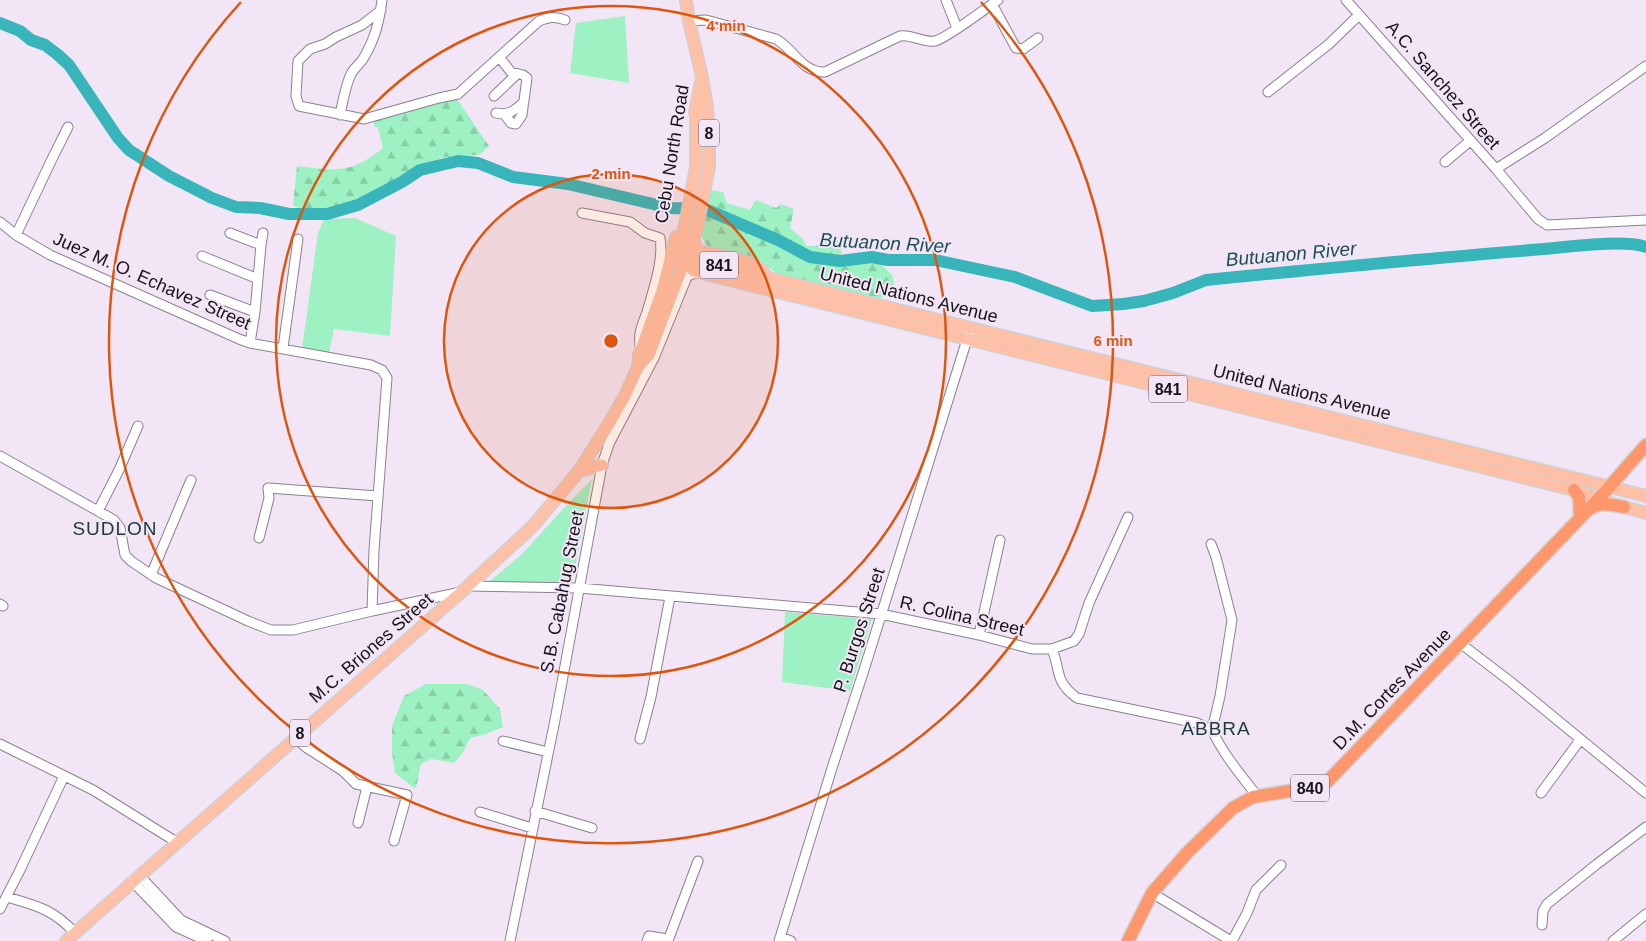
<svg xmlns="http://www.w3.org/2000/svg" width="1646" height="941" font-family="Arial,sans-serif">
<defs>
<pattern id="forest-firs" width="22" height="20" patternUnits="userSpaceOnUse" patternTransform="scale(1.25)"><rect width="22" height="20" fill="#9ef1c2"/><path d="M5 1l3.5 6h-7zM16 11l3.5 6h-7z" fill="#87cea6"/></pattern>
</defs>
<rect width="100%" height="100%" fill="#f2e6f6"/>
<path fill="#9ef1c2" d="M625,16L629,83L570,73L576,23Z
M355,218L396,236L390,336L334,329L329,354L302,349L318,233L324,219Z
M592,479L572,583L489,582L522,554L563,509Z
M785,612L872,619L850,691L782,682Z"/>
<path fill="url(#forest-firs)" d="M457,99L489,146L479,155L444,157L417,167L399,180L371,195L339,208L328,211L304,210L293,205L297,166C336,171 351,174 383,148L378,128L374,126V121L377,118L388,117L412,109L441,101Z
M711,190L723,192L727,203L750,210L756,200L776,208L781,204L794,209L790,228L803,239L806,246C811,246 816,247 820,244C827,240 826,237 836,238L842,247L841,255L844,259L878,261L892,275L894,284L892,293L886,297L878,298L779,275L760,261L713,250C706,246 704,242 701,235Z
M426,684H467L483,690L500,709L503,727L486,734L470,738L463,753L454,763L431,759L421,764L416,788L411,786L395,773L392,752V726L404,696Z"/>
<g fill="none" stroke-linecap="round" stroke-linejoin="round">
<path stroke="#37b5bb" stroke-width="12" d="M0,23L20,31L31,40L45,45L57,54L69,65L118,138L129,150L169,176L212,198L236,207L260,208L289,214H327L358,205L402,182L420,170L458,161L478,163L513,177L568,184L670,208L705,209L778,240L810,257L840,261L872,257L888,260H935L1015,277L1092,306L1123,304L1144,301L1173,293L1206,280C1318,269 1431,258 1544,249C1568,247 1625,239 1646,247"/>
<defs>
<path id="minor" d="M946,0L957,28
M1346,0L1496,169L1538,219L1547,225L1646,220
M992,4L1016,48L1023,49L1038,38
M381,10L362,25L336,37L325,44L310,49L298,61L296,96L299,106L364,119L439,98L458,94L539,21C549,17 555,16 565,20
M689,21L706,20L776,39C794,49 802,73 825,72L900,36C912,34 923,43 935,41C946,39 986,8 998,0
M499,57L511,72L523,75L527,78L522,115L516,124L511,123L505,115
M1268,92L1329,44L1359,15
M494,96L517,74
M496,113C509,116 515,110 524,102
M340,115C343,101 345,87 351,74C354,68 360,64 363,59C375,39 379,23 382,0
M1445,162L1470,141
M1496,169L1545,138L1646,66
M582,213L630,222L645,233L660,238C664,260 653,290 647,312C642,325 637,336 641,350
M0,222L16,235L50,255L239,339L250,343L371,365L382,370L387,378L374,550L372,611
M230,233L261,245
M16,235L52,159L68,127
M202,256L258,279
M210,295L255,312
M250,343L255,312L261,245L263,233
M283,348L298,239
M0,456L114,520L120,528L125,555L131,561L156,578L248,621L271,630H293L372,611L461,592
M98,511L119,470L138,426
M259,538L269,498L268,488L378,496
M1211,544L1216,557L1232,620L1220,696L1212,730
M151,575L191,480
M468,586L579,588L881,614L979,635L1032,649H1052L1074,641L1079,634L1089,603L1128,517
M0,604L3,606
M979,635L1000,540
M1460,643L1511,682L1646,793
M1052,649C1061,671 1054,681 1077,698L1197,723L1212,730C1223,754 1241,775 1257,796
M295,738L307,748L343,771L356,784L407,795L394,841
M640,739L651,697L670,597
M503,741L548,752
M0,744L93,790L178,843
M1541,793L1580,740
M535,811L592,828
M480,812L532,828
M358,823L367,787
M139,875L181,920L225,941
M132,881L176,927L207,941
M1152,893L1231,941
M7,897C37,906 53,909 75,933
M0,909L20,870L64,776
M1542,925L1543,911L1547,904L1597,864L1646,827
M780,937L791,941
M510,941L555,720L602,465L609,444L654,358L687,277L692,274L699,273
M647,941L649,936L667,939L669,938L698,861
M779,941L832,768L864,670L969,333
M1232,941L1247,913L1256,890L1281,865
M1613,941L1646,914"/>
<path id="major" d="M696,105V167L681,246L684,261L694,271L1574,490L1610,503L1646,513
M695,112L702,77
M693,239L696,248L700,251L744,261L763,271
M679,264L688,260H697L1646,496
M638,367L649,355L697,228L709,167V137L707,107L702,77L689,21L686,0
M579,471L602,465
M66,941L468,586L533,526L579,471L610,422L625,396L638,367L639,355L662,291L676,237"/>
<path id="highway" d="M1574,490L1579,497L1580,516
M1590,509C1601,501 1612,505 1624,507
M1128,941L1152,893L1187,853L1233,808L1253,797L1314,787L1327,782L1604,493L1646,445"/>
</defs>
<use href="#minor" stroke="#8b818f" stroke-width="11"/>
<use href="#major" stroke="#d1d0d1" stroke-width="14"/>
<use href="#highway" stroke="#d1d0d1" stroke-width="15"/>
<use href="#minor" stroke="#fff" stroke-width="9"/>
<use href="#major" stroke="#fec1a7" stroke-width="11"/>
<use href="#highway" stroke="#fe976c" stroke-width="12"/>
</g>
<circle cx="611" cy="341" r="167" fill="#de560d" fill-opacity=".12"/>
<g fill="none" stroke="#de560d" stroke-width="2.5">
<circle cx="611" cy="341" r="167"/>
<circle cx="611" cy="341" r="335"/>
<path d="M981 2A502 502 0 1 1 241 2"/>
</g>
<g text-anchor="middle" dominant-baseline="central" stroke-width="4" stroke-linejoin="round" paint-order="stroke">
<g fill="#f2e6f6" stroke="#59525b" stroke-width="1">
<rect x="699" y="119.5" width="20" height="27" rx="4"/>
<rect x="700" y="251.5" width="38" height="27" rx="4"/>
<rect x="1149" y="375.5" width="38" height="27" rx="4"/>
<rect x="290" y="719.5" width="20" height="27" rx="4"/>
<rect x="1291" y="774.5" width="38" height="27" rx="4"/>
</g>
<g font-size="16" font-weight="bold" fill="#171319">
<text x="709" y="133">8</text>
<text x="719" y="265">841</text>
<text x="1168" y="389">841</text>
<text x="300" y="733">8</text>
<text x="1310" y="788">840</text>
</g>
<g font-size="18" fill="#171319" stroke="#f2e6f6">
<text transform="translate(1443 85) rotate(49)">A.C. Sanchez Street</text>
<text transform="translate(672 154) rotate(-81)">Cebu North Road</text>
<text transform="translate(152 281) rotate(24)">Juez M. O. Echavez Street</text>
<text transform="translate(909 295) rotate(14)">United Nations Avenue</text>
<text transform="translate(1302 392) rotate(14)">United Nations Avenue</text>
<text transform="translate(562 592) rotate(-79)">S.B. Cabahug Street</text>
<text transform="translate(962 616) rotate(13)">R. Colina Street</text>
<text transform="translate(859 630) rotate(-72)">P. Burgos Street</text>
<text transform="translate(371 648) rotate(-41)">M.C. Briones Street</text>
<text transform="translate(1392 689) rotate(-46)">D.M. Cortes Avenue</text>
</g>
<g font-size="19" font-style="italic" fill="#1b4f52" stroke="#f2e6f6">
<text transform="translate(885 243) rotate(3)">Butuanon River</text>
<text transform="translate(1291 254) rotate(-5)">Butuanon River</text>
</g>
<g font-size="19" letter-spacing="1" fill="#193b3d" stroke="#f2e6f6">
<text x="115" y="528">SUDLON</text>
<text x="1216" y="728">ABBRA</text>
</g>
</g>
<circle cx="611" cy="341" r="8" fill="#de560d" stroke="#f2e6f6" stroke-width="2.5"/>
<g font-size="15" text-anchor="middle" font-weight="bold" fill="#de560d" stroke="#f2e6f6" stroke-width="4" stroke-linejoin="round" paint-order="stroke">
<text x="726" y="31">4 min</text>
<text x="611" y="179">2 min</text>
<text x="1113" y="346">6 min</text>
</g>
</svg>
